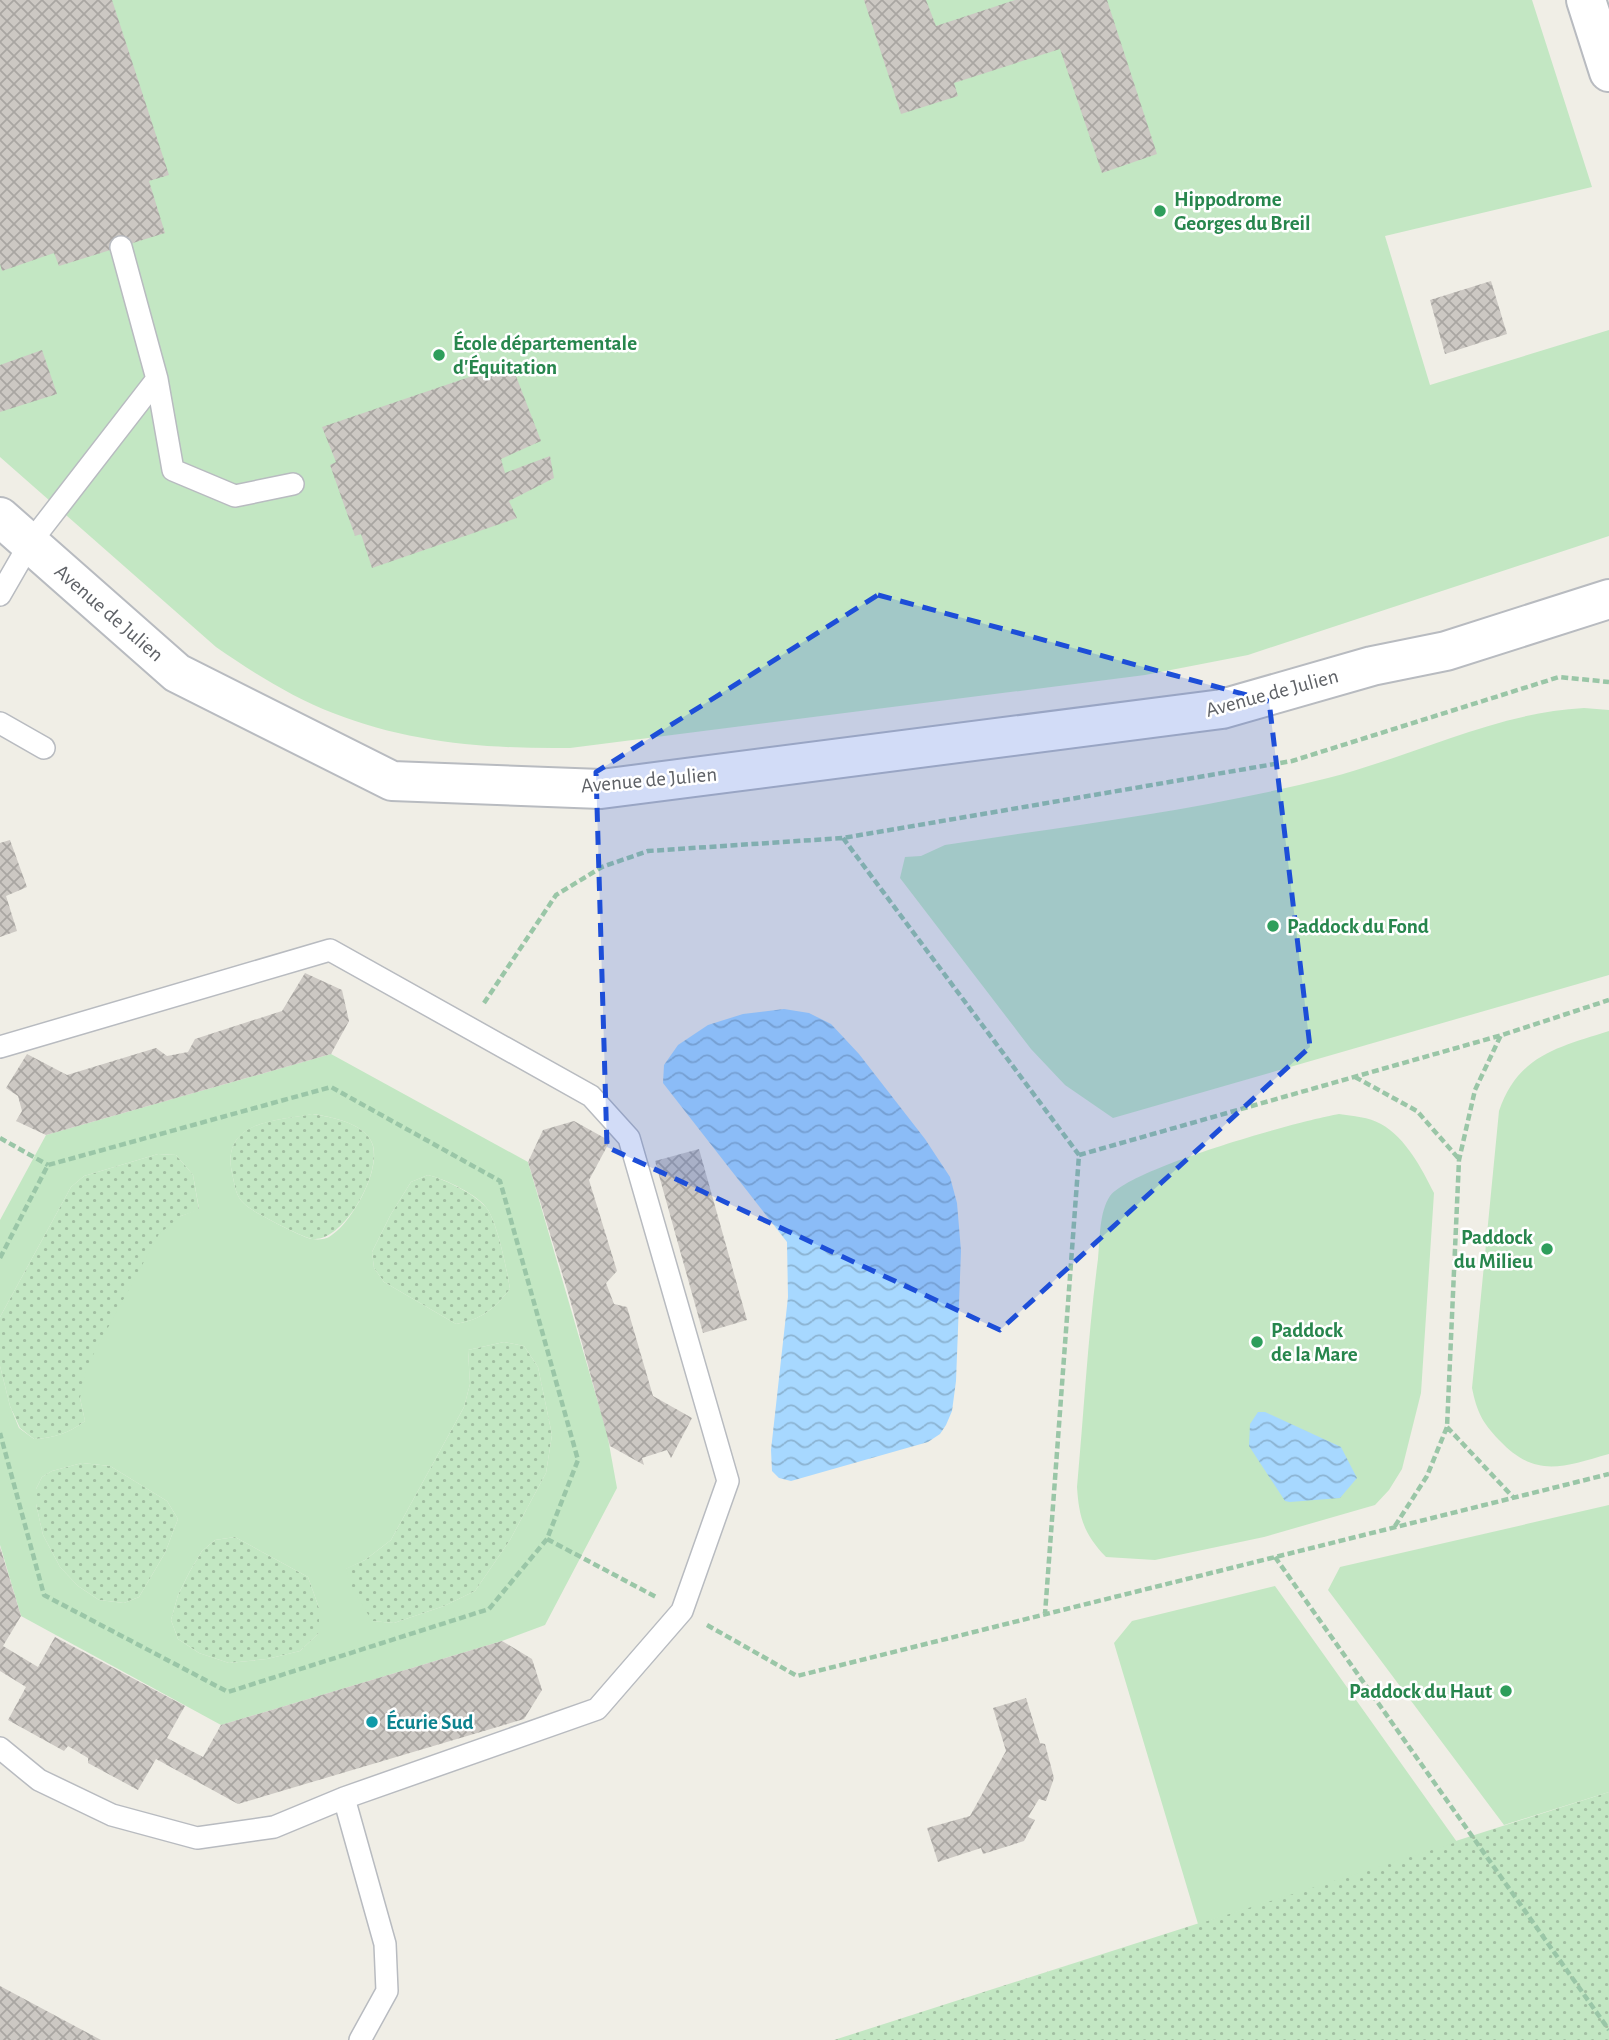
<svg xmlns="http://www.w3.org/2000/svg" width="1609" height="2040" font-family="'Alegreya Sans',sans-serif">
<defs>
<pattern id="grass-dots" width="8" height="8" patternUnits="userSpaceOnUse" patternTransform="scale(1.75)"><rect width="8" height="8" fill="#c3e7c3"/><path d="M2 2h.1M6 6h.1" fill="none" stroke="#a2bfa2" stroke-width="1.8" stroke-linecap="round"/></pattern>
<pattern id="water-waves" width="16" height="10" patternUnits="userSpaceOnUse" patternTransform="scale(1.75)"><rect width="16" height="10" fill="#a7d8ff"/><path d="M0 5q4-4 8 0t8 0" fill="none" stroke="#8bb3d2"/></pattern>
<pattern id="building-cross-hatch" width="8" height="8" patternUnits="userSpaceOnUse" patternTransform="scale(1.75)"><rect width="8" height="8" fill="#ccc8c3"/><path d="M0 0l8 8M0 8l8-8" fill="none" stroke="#a9a6a2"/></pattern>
</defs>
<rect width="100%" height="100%" fill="#f0eee6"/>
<path fill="url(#grass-dots)" d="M312,1114C331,1117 359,1122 370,1139C387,1166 345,1241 314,1239C305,1239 260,1215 251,1209C235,1198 236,1190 232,1173C221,1120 276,1121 312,1114Z
M158,1154L176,1155L193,1175L199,1210L181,1216L80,1398L85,1421C69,1433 54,1438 34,1439L20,1428L10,1406L0,1366V1317L71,1187L84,1176Z
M428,1175C445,1179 479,1196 488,1210C498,1226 507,1270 510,1289C493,1310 482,1319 456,1324L384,1282L374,1268L372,1252L391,1214L411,1182Z
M504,1342L524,1346L538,1367L552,1435L546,1473L510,1540L475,1591L444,1606L394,1623L371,1621L351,1588L345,1569L365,1560L391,1540L464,1407L470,1384L468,1350Z
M82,1463L110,1466L167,1501L178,1519L165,1553L139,1597L124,1603L99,1600L78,1586L60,1567L43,1535L36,1504V1489L42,1477L52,1471Z
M235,1537L308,1577L319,1608V1633L300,1651L267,1659L229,1663L199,1653L178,1639L171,1620L178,1595L190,1571L202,1551L215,1540Z
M1609,1792V2040H834Z"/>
<path fill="#c3e7c3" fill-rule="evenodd" d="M0,0H1532L1592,187L1385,236L1430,385L1609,330V536L1248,655L1145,675L570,748C489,749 409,743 333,713C292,697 252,672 216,647L0,457Z
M1584,708L1609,710V975L1113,1118L1065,1085L1031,1049L900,878L905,857L921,856L945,845C1073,825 1202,810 1328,778C1414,756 1494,713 1584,708Z
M1609,1031V1454C1562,1467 1536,1479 1499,1440C1482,1422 1477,1412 1472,1388L1499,1111C1518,1055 1559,1047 1609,1031Z
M331,1054L528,1162L607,1433L617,1488L545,1625L502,1641L221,1725L21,1616L0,1545V1366L10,1406L19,1428L34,1439C54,1438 69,1433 85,1421L80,1398L86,1368L159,1234L181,1216L199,1209L193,1175L176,1155L158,1154L84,1176L71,1187L0,1317V1220L46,1135ZM313,1114C331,1117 359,1122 370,1139C386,1163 352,1224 329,1237C326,1239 318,1240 313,1239C305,1239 260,1215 251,1209C235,1198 236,1190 232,1173C221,1120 276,1121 313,1114ZM428,1175C445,1179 479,1195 488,1210C498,1226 507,1270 510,1289C493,1310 482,1319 456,1324L384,1282L374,1268L372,1252L391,1214L411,1182ZM504,1342L524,1346L538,1367L552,1435L546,1473L510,1540L475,1591L444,1606L394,1623L372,1621L352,1588L346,1569L365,1560L391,1540L464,1407L470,1384L468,1350ZM82,1463L110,1466L167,1501L178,1519L165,1553L139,1597L124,1603L99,1600L78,1586L60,1567L43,1535L36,1504V1489L42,1477L52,1471ZM235,1537L308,1577L319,1608V1633L300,1651L267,1659L229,1663L199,1653L178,1639L171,1620L178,1595L190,1571L202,1551L215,1540Z
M1339,1114C1353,1116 1369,1117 1381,1124C1406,1138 1422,1169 1434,1193L1421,1393L1402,1469L1389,1490L1375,1505L1264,1537L1155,1560L1106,1557C1084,1534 1079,1518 1077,1487C1084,1411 1088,1334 1098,1259C1100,1240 1099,1212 1110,1196C1131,1168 1298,1121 1339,1114Z
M1609,1505V1792L1504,1825L1328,1590L1340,1567Z
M1275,1586L1457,1842L1198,1924L1114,1643L1132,1621Z"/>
<path fill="url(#water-waves)" d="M784,1009L809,1013L831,1024L859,1054L925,1139L950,1177L957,1203L961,1251L956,1381L952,1411L946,1425L940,1434L928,1442L791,1481L779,1478L772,1471L771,1450L788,1297L787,1242L663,1083L664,1065L678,1045L708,1025L743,1014Z
M1258,1412H1265L1341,1447L1357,1478L1340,1498L1290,1502L1285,1501L1249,1446L1250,1424Z"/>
<path fill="url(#building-cross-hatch)" d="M0,0H112L169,175L149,181L165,233L59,266L54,253L2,271L0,264Z
M864,0H926L936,26L1015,0H1107L1157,154L1102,173L1060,49L954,83L958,96L901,114Z
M1491,281L1507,334L1445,354L1430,300Z
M42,350L57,394L0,412V365Z
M511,363L541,441L501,459L505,473L550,456L554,478L509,501L517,518L372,568L361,534L355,536L330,465L336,462L322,427Z
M10,840L27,887L6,896L17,931L0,937V843Z
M305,973L342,990L349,1021L331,1054L46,1135L16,1121L22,1111L18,1096L6,1088L27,1054L67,1075L156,1048L167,1056L188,1052L195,1039L282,1011Z
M574,1121L610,1141L589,1180L617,1271L606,1283L614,1304L627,1307L653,1396L692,1418L671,1458L667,1450L642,1458L644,1465L610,1446L569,1296L528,1162L543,1130Z
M699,1149L747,1320L703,1333L655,1161Z
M0,1547L21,1616L3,1646L38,1667L55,1637L185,1706L167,1738L203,1757L221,1725L502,1641L532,1659L542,1690L524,1719L238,1804L156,1759L138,1790L88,1763V1758L68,1746L64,1751L8,1720L26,1687L0,1671Z
M1026,1698L1040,1743L1045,1744L1054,1778L1046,1801L1039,1799L1028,1817L1035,1820L1024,1841L983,1854L981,1848L938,1862L927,1828L970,1816L1006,1751L993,1708Z
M0,1986L101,2040H0Z"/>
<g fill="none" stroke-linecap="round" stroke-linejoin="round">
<defs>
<path id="service" d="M121,247L157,379L173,470L235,496L293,484
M0,595L30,543L157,379
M0,723L44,748
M0,1047L330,950L591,1096L629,1138L728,1481L682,1611L597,1709L344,1798L274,1827L197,1838L112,1815L39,1780L0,1748
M344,1798L385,1944L387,1991L360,2040"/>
<path id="tertiary" d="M1586,0L1609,72
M0,517L177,673L392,781L601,789L1222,709L1372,666L1446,651L1609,599"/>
</defs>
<use href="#service" stroke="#b8bbc0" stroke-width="24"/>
<use href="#tertiary" stroke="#b8bbc0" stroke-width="42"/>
<path stroke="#9ac6a7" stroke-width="4.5" stroke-dasharray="7 3.5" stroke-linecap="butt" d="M843,838L1079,1155L1045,1614
M484,1003L556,895L602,867L648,851L843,838L1292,761L1559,677L1609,682
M1355,1077L1417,1111L1459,1159
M0,1138L48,1165
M1079,1155L1502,1035L1609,1000
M0,1258L48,1165L331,1087L500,1181L578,1460L547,1539L489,1609L228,1692L44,1595L0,1433
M1447,1427L1513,1497
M1395,1526L1427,1476L1447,1427L1459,1160L1475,1090L1501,1035
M547,1539L656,1597
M1275,1557L1609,2030
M707,1625L797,1676L1609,1474"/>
<use href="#service" stroke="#fff" stroke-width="21"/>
<use href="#tertiary" stroke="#fff" stroke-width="38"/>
</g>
<path fill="#1d4ed8" fill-opacity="0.2" stroke="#1d4ed8" stroke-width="5" stroke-dasharray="14 9" stroke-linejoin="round" d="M878,595L1269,701L1310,1047L1000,1330L607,1147L596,772Z"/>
<g fill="#2e9e5b" stroke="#fff" stroke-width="2.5">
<circle cx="1160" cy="211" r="7"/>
<circle cx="439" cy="355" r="7"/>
<circle cx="1273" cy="926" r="7"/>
<circle cx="1547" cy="1249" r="7"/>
<circle cx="1257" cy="1342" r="7"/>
<circle cx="1506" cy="1691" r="7"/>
</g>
<circle fill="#0f9aa8" stroke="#fff" stroke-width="2.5" cx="372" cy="1722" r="7"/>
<g text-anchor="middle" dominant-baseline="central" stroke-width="5" stroke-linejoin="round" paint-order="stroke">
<g font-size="21" font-weight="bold" fill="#27864d" stroke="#fff" text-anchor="start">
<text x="1174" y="199">Hippodrome<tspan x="1174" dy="24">Georges du Breil</tspan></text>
<text x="453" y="343">École départementale<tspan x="453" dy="24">d'Équitation</tspan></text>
<text x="1287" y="926">Paddock du Fond</text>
<text x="1533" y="1237" text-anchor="end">Paddock<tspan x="1533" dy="24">du Milieu</tspan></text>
<text x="1271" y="1330">Paddock<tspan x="1271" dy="24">de la Mare</tspan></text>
<text x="1492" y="1691" text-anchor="end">Paddock du Haut</text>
</g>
<g font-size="21" fill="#5e6166" stroke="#fff">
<text transform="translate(109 613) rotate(41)">Avenue de Julien</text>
<text transform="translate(1272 693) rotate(-15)">Avenue de Julien</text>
<text transform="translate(649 780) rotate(-5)">Avenue de Julien</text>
</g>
<g font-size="21" font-weight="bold" fill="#0d838f" stroke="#fff" text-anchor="start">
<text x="386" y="1722">Écurie Sud</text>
</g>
</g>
</svg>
